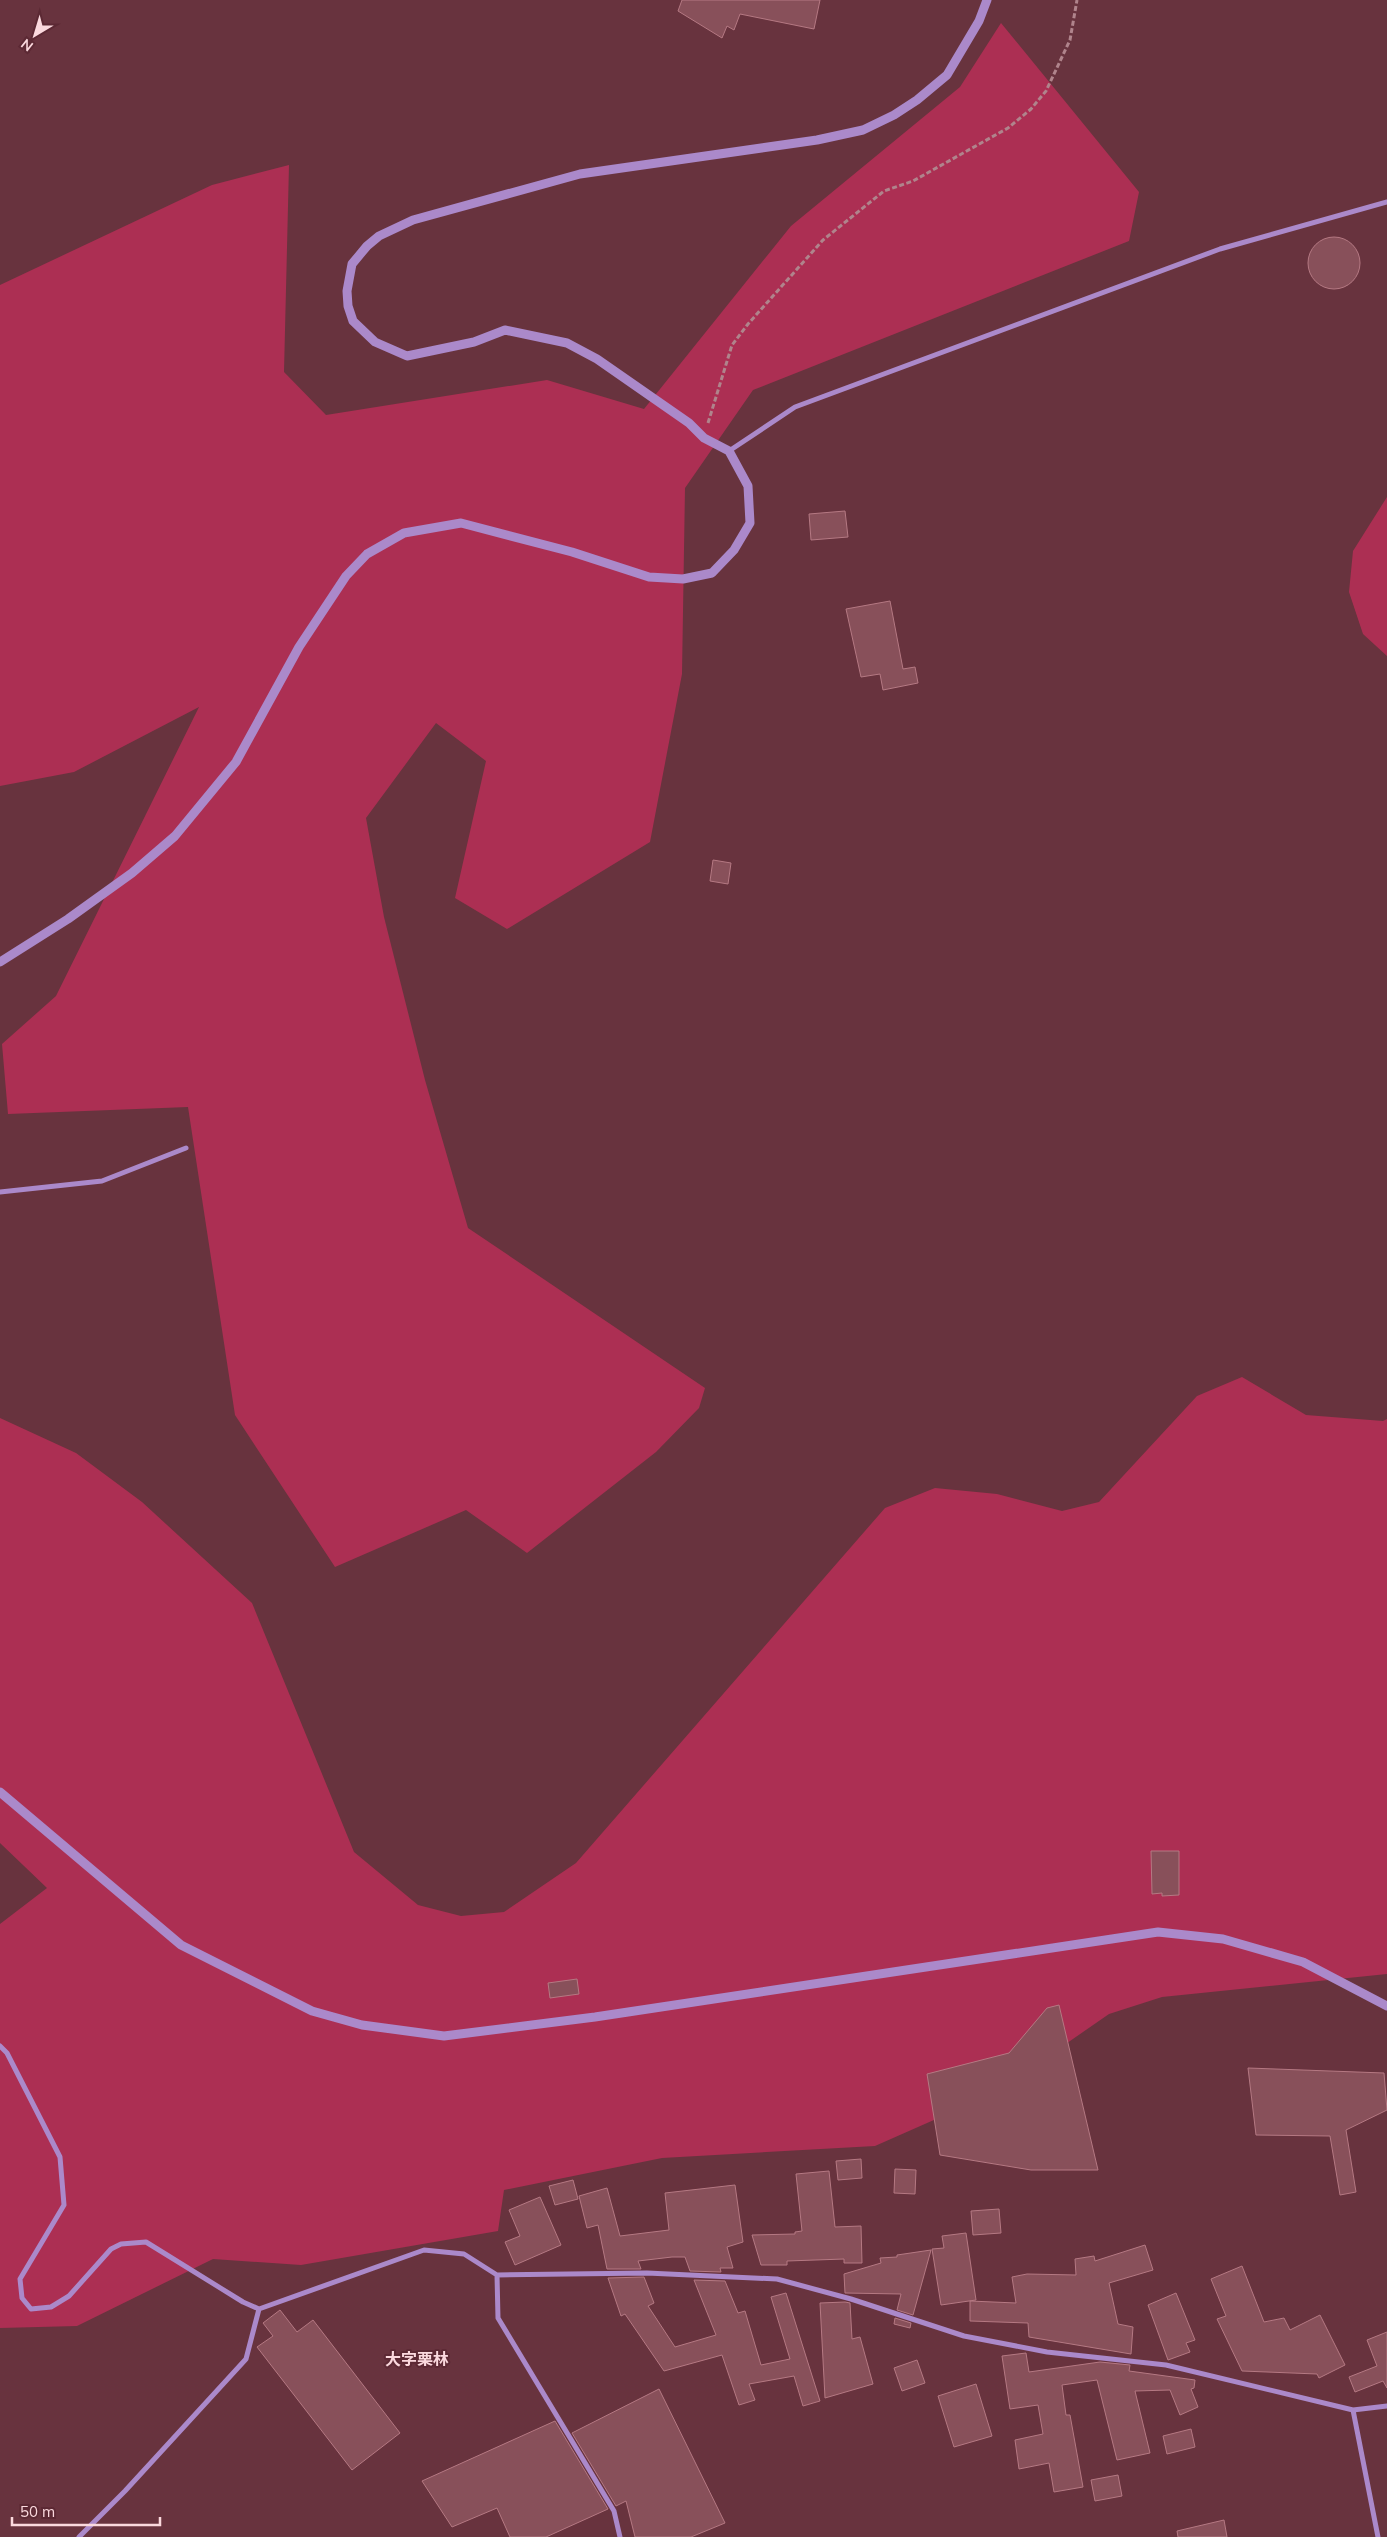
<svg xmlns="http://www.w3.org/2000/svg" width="1387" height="2537" font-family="Mulish,'Noto Sans JP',sans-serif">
<rect width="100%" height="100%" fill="#68333e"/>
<path fill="#ac2f53" d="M1001,23L1139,192L1129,241L753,390L685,488L682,674L650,842L507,929L455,898L486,761L436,723L366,818L384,917L425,1080L468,1228L705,1388L699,1408L656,1452L527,1553L466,1510L335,1567L235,1415L188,1107L8,1114L2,1044L56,996L199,707L74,772L0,786V285L212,185L289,165L284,372L326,415L547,380L644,409L791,226L960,87Z
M1387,497V656L1363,634L1349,592L1353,551Z
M1242,1377L1306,1415L1383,1421L1387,1419V1974L1162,1997L1109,2014L995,2093L875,2146L662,2158L504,2190L498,2231L301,2265L213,2259L77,2326L0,2328V1924L47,1888L0,1843V1418L76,1453L142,1502L252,1603L354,1852L418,1905L461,1916L504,1912L576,1863L885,1508L935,1488L997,1494L1062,1511L1099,1502L1197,1396Z"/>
<path fill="#88505a" stroke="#b57983" d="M682,0H820L814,29L740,14L734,30L727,26L722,38L678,11Z
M1308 263a26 26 0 1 1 52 0a26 26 0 1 1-52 0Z
M845,511L848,537L811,540L809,514Z
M890,601L903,669L915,667L918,683L883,690L880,674L861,677L846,609Z
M713,860L731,863L728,884L710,881Z
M1151,1851H1179V1895L1162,1896V1893L1152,1894Z
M577,1979L579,1994L550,1998L548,1983Z
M1059,2005L1098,2170H1031L940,2155L927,2074L1009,2053L1047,2008Z
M1248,2068L1384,2073L1387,2110L1346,2130L1356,2192L1340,2195L1330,2136L1256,2135Z
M861,2159L862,2178L838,2180L836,2161Z
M895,2169L916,2170L915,2194L894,2193Z
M829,2171L835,2227L861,2226L862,2263H844V2259L787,2261V2265H761L752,2235L795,2234V2232L802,2231L796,2174Z
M573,2180L578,2199L555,2205L549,2186Z
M735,2185L743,2242L727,2247L733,2268H720L721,2272L690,2271L685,2257H672L638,2261L641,2269H607L598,2225L587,2228L579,2196L607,2188L620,2236L669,2230L665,2193Z
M540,2197L561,2245L515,2265L505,2242L520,2236L509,2210Z
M999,2209L1001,2233L973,2235L971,2211Z
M966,2233L976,2300L941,2305L932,2249L944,2248L942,2236Z
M1145,2245L1153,2270L1109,2283L1118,2324L1133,2327L1131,2354L1029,2337L1028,2323L970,2321V2301L1016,2303L1012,2277L1027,2274L1076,2275L1075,2259L1094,2256L1095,2261Z
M931,2250L913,2315L897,2310L901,2294L845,2293L844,2274L881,2263L880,2258L897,2257V2255Z
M1242,2266L1264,2322L1284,2318L1290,2330L1320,2315L1345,2365L1319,2378L1317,2374L1242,2371L1217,2319L1226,2316L1211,2279Z
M644,2277L654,2303L648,2306L675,2347L716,2335L694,2280L725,2281L738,2313L745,2311L761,2365L790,2359L771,2297L786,2293L820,2401L803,2406L794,2376L749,2384L755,2400L739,2405L722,2355L664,2371L625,2314L621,2316L608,2278Z
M1176,2293L1195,2340L1186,2343L1190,2352L1168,2360L1148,2305Z
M845,2302L850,2303L852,2339L860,2337L873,2384L825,2398L820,2303Z
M280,2310L297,2332L313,2320L400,2433L352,2470L257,2347L273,2336L263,2323Z
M895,2318L911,2323L910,2328L894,2324Z
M1387,2332V2388L1383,2381L1355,2392L1349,2377L1377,2366L1367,2340Z
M1026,2353L1029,2372L1100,2362L1130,2365L1129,2371L1195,2380L1194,2388L1191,2389L1198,2407L1180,2415L1170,2390L1135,2391L1150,2453L1117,2460L1097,2380L1062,2385L1066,2415H1070L1083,2487L1054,2492L1049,2463L1019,2469L1015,2440L1043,2434L1038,2405L1010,2409L1002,2356Z
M917,2360L925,2383L902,2391L894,2368Z
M976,2384L992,2436L954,2447L938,2396Z
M659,2389L725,2523L691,2537H635L626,2501L616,2506L572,2433Z
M555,2421L608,2509L546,2537H510L497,2508L452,2527L422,2481Z
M1191,2429L1195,2447L1167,2454L1163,2436Z
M1118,2475L1122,2496L1095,2501L1091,2480Z
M1224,2520L1227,2537H1178L1177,2531Z"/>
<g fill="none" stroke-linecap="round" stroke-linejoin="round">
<path stroke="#b0848c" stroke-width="3" stroke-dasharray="5 2.5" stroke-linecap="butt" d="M708,423L732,345L748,324L823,240L884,191L913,181L1008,128L1031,109L1046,91L1070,40L1077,0"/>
<path stroke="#ab89ca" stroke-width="5" d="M729,451L795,407L1220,249L1387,202
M0,1192L102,1181L186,1148
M0,2046L7,2053L60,2157L64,2205L20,2279L22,2298L31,2309L51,2307L69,2296L111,2249L121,2244L146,2242L243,2302L259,2309L424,2250L464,2254L497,2275L647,2273L777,2279L851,2299L964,2336L1047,2352L1166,2365L1353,2410L1387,2406
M497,2275L498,2318L614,2511L620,2537
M1353,2410L1378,2537
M79,2537L125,2491L246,2359L259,2309"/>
<path stroke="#ab89ca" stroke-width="9" d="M0,962L68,919L132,873L175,836L236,762L299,647L346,576L367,554L404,533L461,523L572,552L649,577L683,579L712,573L734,550L750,523L748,486L729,451L704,438L689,423L597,359L567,343L505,330L474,342L407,356L375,342L353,321L348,306L347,291L352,264L367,246L379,236L413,220L580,174L817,140L863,130L894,115L917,100L947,75L979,21L987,0
M0,1792L181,1945L312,2011L362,2025L444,2036L595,2017L1158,1932L1223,1939L1303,1962L1387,2006"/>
</g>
<g text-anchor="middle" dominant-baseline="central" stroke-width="4" stroke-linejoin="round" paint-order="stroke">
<g font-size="16" font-weight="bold" fill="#fbd9de" stroke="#5c2934">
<text x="417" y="2359">大字栗林</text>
</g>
</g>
<g transform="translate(35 35) rotate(218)" stroke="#5c2934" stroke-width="4" paint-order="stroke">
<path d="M0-4L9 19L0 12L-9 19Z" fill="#fbd9de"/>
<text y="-8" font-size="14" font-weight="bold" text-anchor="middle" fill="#fbd9de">N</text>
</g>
<path d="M12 2517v8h148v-8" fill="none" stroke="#fbd9de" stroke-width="2.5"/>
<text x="20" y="2517" font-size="15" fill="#fbd9de" stroke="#5c2934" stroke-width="4" paint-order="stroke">50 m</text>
</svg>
